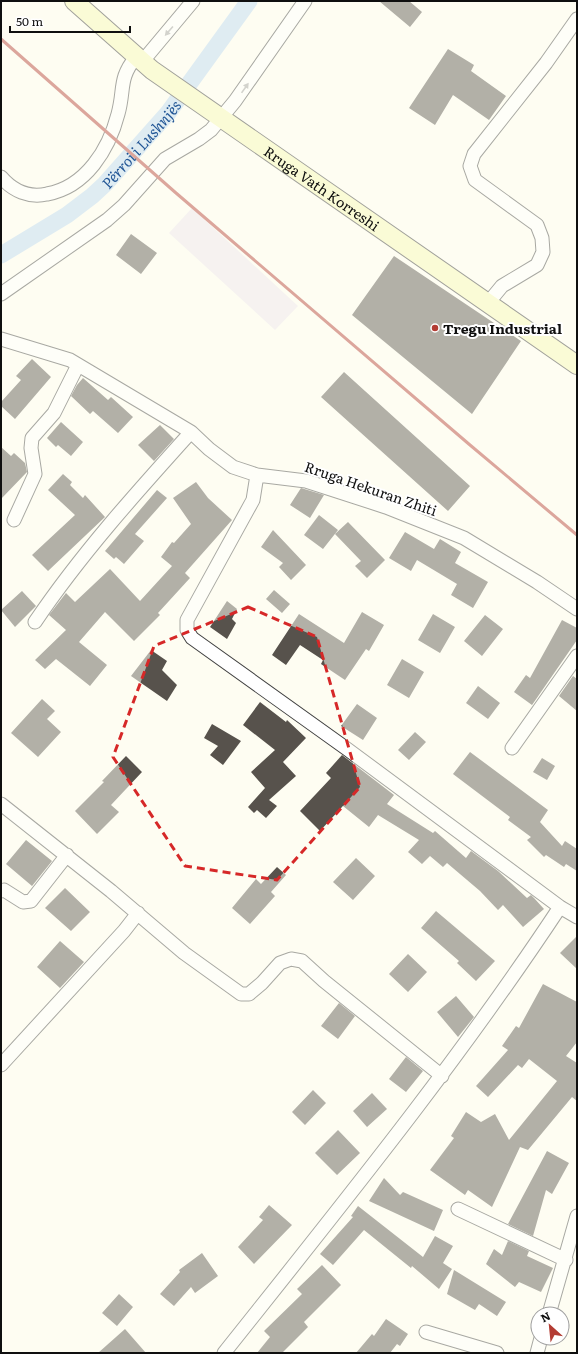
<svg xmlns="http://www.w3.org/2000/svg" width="578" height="1354" font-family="Literata,serif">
<rect width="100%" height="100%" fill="#fefdf2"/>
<path fill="#ede5ed" d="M192,208L298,306L275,330L169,233Z"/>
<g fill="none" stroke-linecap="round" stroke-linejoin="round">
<path stroke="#bbd7f1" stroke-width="17" id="s1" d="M1,255L67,215L92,196L105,184L168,113L249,1"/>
</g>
<path fill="#57524c" d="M379,1H409L422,12L410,27Z
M448,49L474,65L471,71L506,96L489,120L453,95L435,125L409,108Z
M131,234L157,253L141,274L116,255Z
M394,256L521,341L472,414L352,315Z
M32,359L51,377L15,419L1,406V402L21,380L16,376Z
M344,372L470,486L448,511L321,397Z
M83,378L108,400L111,397L133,417L118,433L93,411L90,414L71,396L77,385Z
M61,422L83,442L71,456L58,445L56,447L47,438Z
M160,425L174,439L154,461L138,445Z
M1,447L11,456L14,453L25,463L27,472L1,499Z
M63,474L72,482L70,485L83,498L85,495L105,517L48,571L32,555L75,515L48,490Z
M196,482L208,498L232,520L185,573L190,578L158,613L160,615L134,641L105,612L79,642L107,665L90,686L56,659L45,669L35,660L66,630L49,615L66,593L75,602L110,569L140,601L172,566L161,557L172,542L174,543L191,524L173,498Z
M301,488L324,495L310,518L290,505Z
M157,490L167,498L135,534L144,541L124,564L116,557L114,559L105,551Z
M319,515L338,530L323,549L304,535Z
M348,522L385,560L367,578L355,566L361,561L335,534Z
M273,530L306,565L291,580L279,567L283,563L261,547Z
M405,532L434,549L440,539L461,552L455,563L488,582L473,608L451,595L457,584L417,560L411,571L389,558Z
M274,590L290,604L282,613L266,599Z
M22,591L36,606L15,627L1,610Z
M227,601L237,609L232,619L236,623L227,639L210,627Z
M362,612L384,625L369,651L366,649L345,680L321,664L323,660L300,645L286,665L272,655L299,614L344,643Z
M433,614L455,627L440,653L418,640Z
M485,615L503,629L482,656L464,641Z
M562,620L577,628V640L532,705L514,692L526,675L530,678Z
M151,650L167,661L162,670L177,685L167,701L131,676Z
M402,659L424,672L409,698L387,685Z
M573,676L577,679V711L559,696Z
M478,686L500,703L488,719L466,703Z
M42,699L55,711L47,719L61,732L38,757L11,733Z
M260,702L286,722L287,720L306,738L283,762L296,776L269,800L277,806L266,818L257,810L254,813L248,807L265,788L251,772L275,750L243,725Z
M357,704L377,718L363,740L341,726Z
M212,724L241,741L223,765L210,755L218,746L204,738Z
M415,732L426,742L409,760L398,750Z
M470,752L548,810L540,822L562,846L565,841L577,849V871L566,864L564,867L546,855L544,857L527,840L531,837L508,820L510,817L453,774Z
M342,755L394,795L387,804L433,833L435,831L466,858L471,851L498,871L527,898L531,895L534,898L544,909L523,927L503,905L498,910L480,891L447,863L443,867L430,856L422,864L408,852L419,840L378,815L369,827L343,806L320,831L300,811L331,778L326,773Z
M126,756L142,772L111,805L119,812L97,834L75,811L104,782L102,781Z
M542,758L555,766L547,780L533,772Z
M26,840L52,861L32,886L6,864Z
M356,858L375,876L353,900L333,882Z
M277,867L286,875L271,892L275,896L250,924L232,908L256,879L261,884Z
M65,888L90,912L71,931L45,908Z
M436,911L495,961L476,981L457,963L459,961L421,928Z
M577,936V969L560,953Z
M60,941L84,962L60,988L37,967Z
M408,954L427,972L408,992L389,974Z
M543,984L577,1002V1042L566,1056L577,1063V1101L572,1097L528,1150L520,1147L492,1207L468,1190L465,1195L430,1170L454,1138L451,1136L466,1112L481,1122L495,1114L509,1140L557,1081L529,1059L522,1068L518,1065L488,1097L476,1086L508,1050L502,1046L516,1026L519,1028Z
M456,996L474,1017L458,1037L437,1012Z
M339,1003L355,1016L338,1039L321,1026Z
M406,1057L423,1071L406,1092L389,1079Z
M313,1090L326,1103L305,1125L292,1112Z
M372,1093L387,1109L367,1127L353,1111Z
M338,1130L360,1153L337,1175L315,1153Z
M547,1151L569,1163L552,1194L546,1190L533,1236L508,1224Z
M384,1178L400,1195L403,1192L443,1210L434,1231L369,1201Z
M269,1205L292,1225L254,1264L238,1247L263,1220L259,1217Z
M358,1206L423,1257L435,1236L453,1246L443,1263L452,1269L439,1289L412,1266L411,1268L364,1230L333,1265L320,1254L353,1217L351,1216Z
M508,1241L529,1251L527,1256L553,1268L541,1292L519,1282L515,1287L486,1264L494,1249L502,1255Z
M202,1253L218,1276L195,1293L191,1287L174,1306L160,1294L180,1272L179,1270Z
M322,1265L341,1285L304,1322L308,1327L282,1353H257L270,1337L264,1331L302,1294L297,1289Z
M454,1270L506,1302L497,1316L479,1304L475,1310L447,1294Z
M119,1294L133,1307L117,1326L102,1313Z
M386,1319L408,1334L400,1346L397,1344L390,1353H356L372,1334L374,1336Z
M125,1329L146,1353H98Z"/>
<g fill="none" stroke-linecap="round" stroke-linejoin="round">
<defs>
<path id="minor" d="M142,62L193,1
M1,177C13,191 29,198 47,194C86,187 109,149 118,114C125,89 118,79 136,57
M1,294L107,220L124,205L165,159L199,139L211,130L235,101L305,1
M488,303L502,286L537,265L543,252L542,238L537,225L475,180L470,166L474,154L546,63L577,19
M1,339L70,360L191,432L209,449L233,467L257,475L306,481L386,507L464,538L537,582L577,609
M257,475L253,500L187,620V630L192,638L347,749L560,907L577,917
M14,520L35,474L31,448L32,438L54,413L78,365
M35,622C81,554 136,493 191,432
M512,748L577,656
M1,804L111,891L184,953L241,994H249L262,983L280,963L291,959L302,961L324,981L442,1076
M1,891L4,890L23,902L31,901L67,855
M1,1065L124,931L138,913
M458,1209L566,1260
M549,1314L577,1216
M426,1332L497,1353
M224,1353C340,1207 457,1063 560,907
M537,1353L541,1338"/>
<g id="secondary">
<path id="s2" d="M74,1L152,70L577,365"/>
</g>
</defs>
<use href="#minor" stroke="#424242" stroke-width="15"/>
<use href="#secondary" stroke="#313131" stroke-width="20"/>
<use href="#minor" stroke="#fff" stroke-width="13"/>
<use href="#secondary" stroke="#f7f8b4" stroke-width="18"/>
<path stroke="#b33c33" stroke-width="3" d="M1,39L176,193L470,445L577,535"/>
</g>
<defs><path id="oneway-solid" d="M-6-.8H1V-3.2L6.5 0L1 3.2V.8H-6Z"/></defs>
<g fill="#9f9f9f">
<use href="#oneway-solid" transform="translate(169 31) rotate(131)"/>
<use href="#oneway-solid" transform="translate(245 88) rotate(-55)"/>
</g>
<path d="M0 0H578V1354H0ZM248,607L317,637L360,787L277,880L185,866L113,757L154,646Z" fill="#fefdf2" fill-opacity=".55" fill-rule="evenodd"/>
<path fill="none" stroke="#d62828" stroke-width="3" stroke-dasharray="8 5" stroke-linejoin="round" d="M248,607L317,637L360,787L277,880L185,866L113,757L154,646Z"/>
<circle fill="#b33c33" stroke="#fff" stroke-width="1.5" cx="435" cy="328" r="4"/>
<g text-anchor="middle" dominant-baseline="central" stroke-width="4" stroke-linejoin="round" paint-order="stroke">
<g font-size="14" fill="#0f0f0f" stroke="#fff">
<text stroke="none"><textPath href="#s2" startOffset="311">Rruga Vath Korreshi</textPath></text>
<text transform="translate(371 488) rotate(19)">Rruga Hekuran Zhiti</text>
</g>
<g font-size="14" font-weight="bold" fill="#0f0f0f" stroke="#fff" text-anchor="start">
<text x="443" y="328">Tregu Industrial</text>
</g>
<g font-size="15" font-style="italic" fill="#235796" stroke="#fff">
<text stroke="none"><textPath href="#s1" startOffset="180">Përroi i Lushnjës</textPath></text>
</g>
</g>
<rect width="578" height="1354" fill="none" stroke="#0f0f0f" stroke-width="4"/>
<g transform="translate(550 1326) rotate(333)"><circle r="19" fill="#ffffff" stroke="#9f9f9f"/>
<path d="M0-3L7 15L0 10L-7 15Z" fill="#b33c33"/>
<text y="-6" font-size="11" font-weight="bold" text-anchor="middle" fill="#0f0f0f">N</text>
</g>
<path d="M10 26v6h120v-6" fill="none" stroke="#0f0f0f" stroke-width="2"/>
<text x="16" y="26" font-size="12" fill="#0f0f0f" stroke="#ffffff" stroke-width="3" paint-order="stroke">50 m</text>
</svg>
